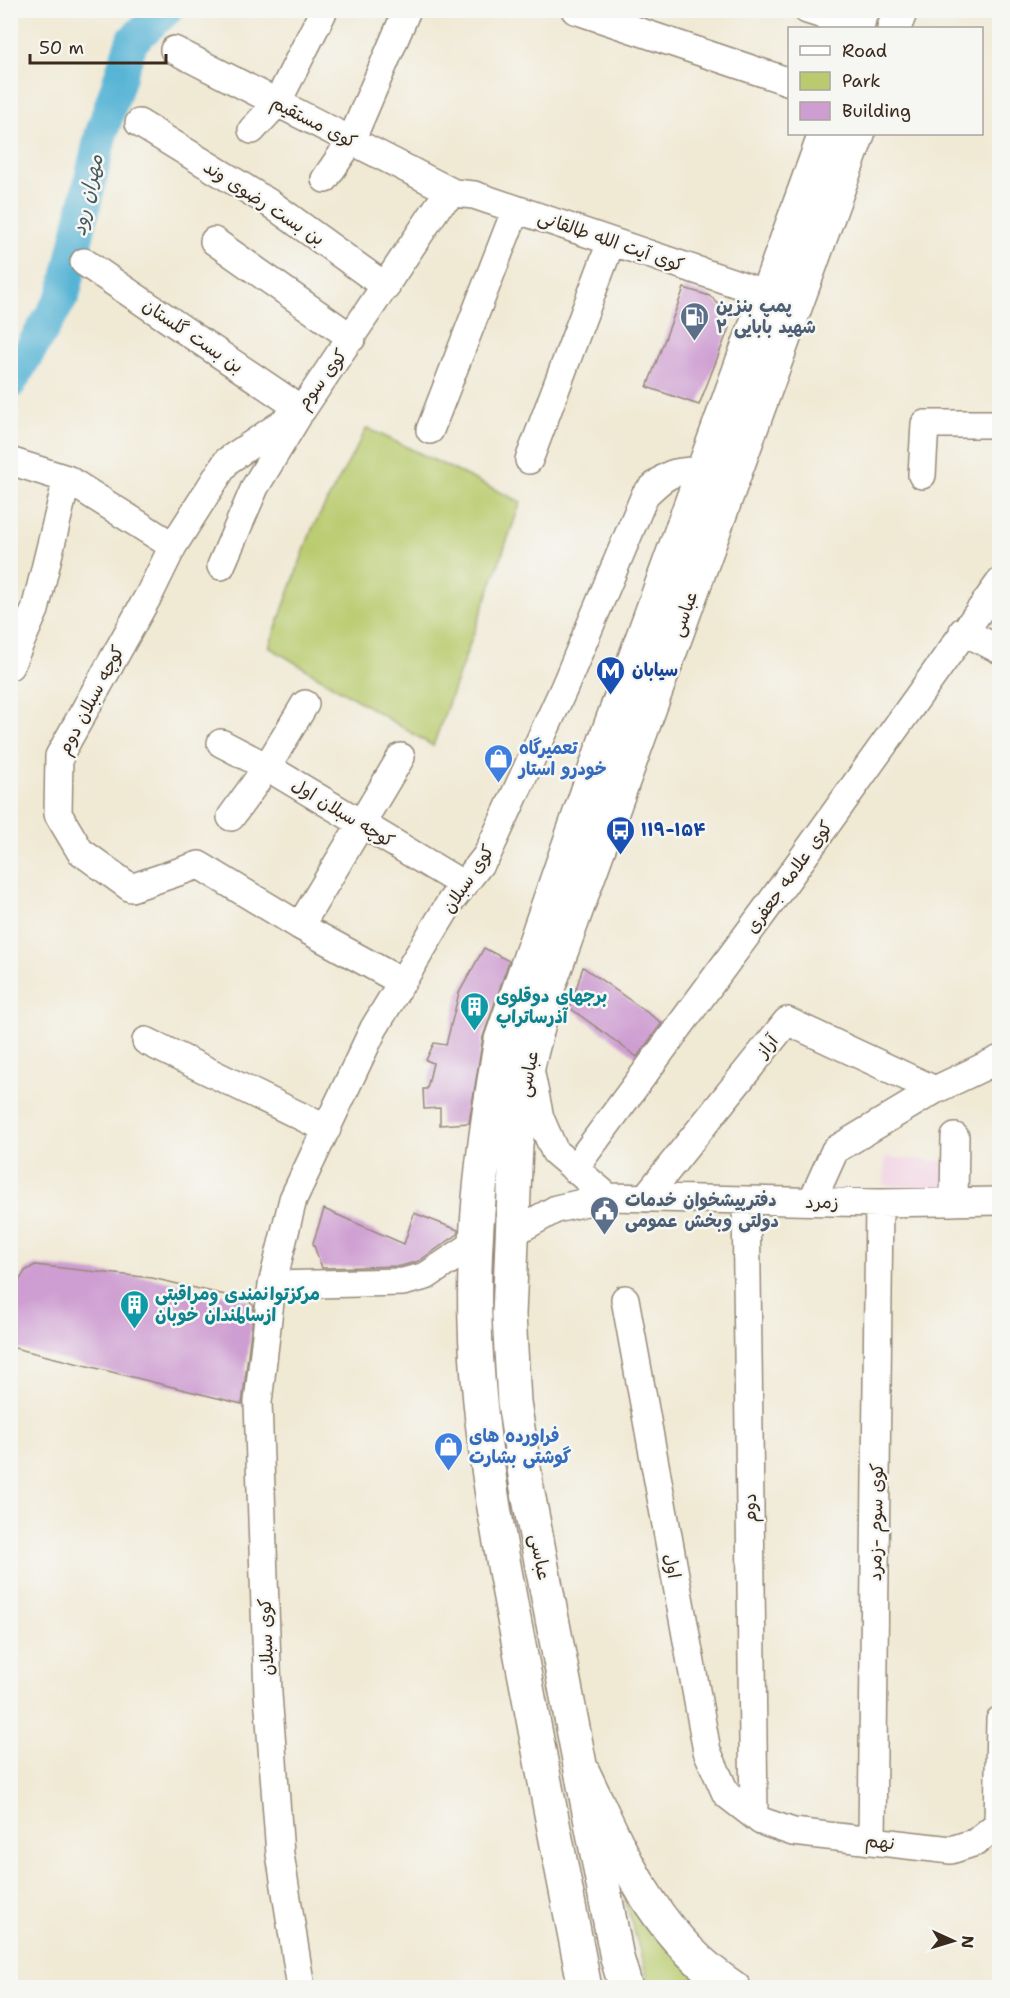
<svg xmlns="http://www.w3.org/2000/svg" width="1010" height="1998" font-family="'Shantell Sans','Playpen Sans Arabic',sans-serif">
<rect width="100%" height="100%" fill="#f6f6f2"/>
<filter id="ink" filterUnits="userSpaceOnUse"><feTurbulence type="fractalNoise" baseFrequency=".0167" numOctaves="2"/><feDisplacementMap in="SourceGraphic" scale="12" xChannelSelector="R" yChannelSelector="G"/><feConvolveMatrix kernelMatrix="1 2 1 2 8 2 1 2 1" color-interpolation-filters="sRGB"/></filter>
<filter id="wash" filterUnits="userSpaceOnUse"><feTurbulence type="fractalNoise" baseFrequency=".008" numOctaves="4" result="noise"/><feDisplacementMap in="SourceGraphic" scale="24" xChannelSelector="R" yChannelSelector="G"/><feGaussianBlur stdDeviation="1.35" result="paint"/><feColorMatrix in="noise" values="0 0 0 0 0 0 0 0 0 0 0 0 0 0 0 0 0 1.4 0 .05"/><feComposite in="paint" operator="in"/></filter>
<g filter="url(#wash)">
<rect width="100%" height="100%" fill="#f0e9d4"/>
<path fill="#f2cfe2" d="M885,1157L948,1162V1188L884,1185Z"/>
<path fill="#b9cb6e" stroke="#7a7a46" stroke-width="1.5" d="M367,428L521,502L433,746L269,647L312,529Z
M622,1889L711,1987H650Z"/>
<g fill="none" stroke-linecap="round" stroke-linejoin="round">
<path stroke="#57b4d5" stroke-width="33" d="M10,383L64,294L101,134L132,41L166,10"/>
</g>
<g id="blocks">
<path fill="#ce9dd1" d="M684,288L710,296L723,308L729,328L699,405L647,387Z
M484,948L509,961L483,1037L469,1123L440,1125V1108L424,1109L423,1089H427L433,1063L426,1060L434,1043L446,1045L459,993Z
M583,967L662,1023L637,1057L570,1008Z
M324,1209L404,1244L414,1213L458,1230V1234L419,1261L401,1266L322,1268L313,1243Z
M35,1265L152,1278L247,1300L254,1306L242,1404L10,1347V1296L25,1271Z"/>
</g>
</g>
<g filter="url(#ink)">
<use href="#blocks" fill-opacity="0" stroke="#968a79" stroke-width="1.5"/>
<g fill="none" stroke-linecap="round" stroke-linejoin="round">
<defs>
<path id="minor" d="M575,10L790,82
M807,10L857,26
M174,50L454,193L474,195L767,294
M139,123L271,204L386,287
M252,130L277,103L324,10
M325,179L351,141L407,10
M214,241L352,338
M84,262L302,410
M430,430L516,209
M529,460L611,242
M10,461L67,479L173,546
M922,475L925,424H999
M221,566L255,487L298,416
M963,631L1000,650
M10,666L35,610L67,479
M221,743L267,767L464,885
M231,817L267,767L305,704
M300,926L401,757
M402,982L300,926L199,865L131,888L80,851L58,814L59,756L150,593L173,546L227,461L302,410L439,205L454,193
M146,1041L327,1129
M531,1074L540,1118L555,1152L608,1197
M574,1169L769,905L1000,582
M645,1198L787,1021L935,1090
M746,1200L754,1815
M812,1201L835,1150L935,1090L1000,1059
M954,1202L955,1137
M511,1234L556,1209L608,1197L879,1203L1000,1201
M272,1285L403,1282L426,1276L474,1244
M625,1299L707,1751L726,1794L761,1821L793,1832L951,1850L976,1842L1000,1822
M998,1824L1000,1720
M872,1841L879,1203
M301,1988L280,1854L268,1694L258,1402L272,1285L293,1199L374,1028L451,901L487,855L564,688L645,495C667,473 673,470 703,471"/>
<path id="major" d="M857,28L861,10
M894,28L901,10
M585,1988C563,1877 542,1767 521,1656C500,1546 478,1435 475,1323C472,1229 484,1133 501,1040L605,741L825,134
M626,1988L617,1958L527,1488L514,1402L509,1315L516,1144L529,1062L548,988L858,134"/>
<path id="highway" d="M583,1772C623,1856 653,1935 734,1988"/>
</defs>
<use href="#minor" stroke="#968a79" stroke-width="30"/>
<use href="#major" stroke="#968a79" stroke-width="36"/>
<use href="#highway" stroke="#968a79" stroke-width="36"/>
<use href="#minor" stroke="#fff" stroke-width="27"/>
<use href="#major" stroke="#fff" stroke-width="33"/>
<use href="#highway" stroke="#fff" stroke-width="33"/>
</g>
</g>
<defs>
<symbol id="fuel-pin" viewBox="-11 -11 22 30"><path d="M0 17L-7.5 6A9.5 9.5 0 1 1 7.5 6Z" fill="#5c6f8a" stroke="#f6f6f2"/><path d="M-5.5-6h7V0h2V4h1.3V-2.5L3-4.5l.8-.8L6-3V5H2.5V1h-1V6h-7ZM-4.2-4.7v3.2H.2V-4.7Z" fill="#fff"/></symbol>
<symbol id="metro-pin" viewBox="-11 -11 22 30"><path d="M0 17L-7.5 6A9.5 9.5 0 1 1 7.5 6Z" fill="#1a4fb4" stroke="#f6f6f2"/><path d="M-5.5 5V-5H-3L0 0L3-5H5.5V5H3V-.5L0 4L-3-.5V5Z" fill="#fff"/></symbol>
<symbol id="shop-pin" viewBox="-11 -11 22 30"><path d="M0 17L-7.5 6A9.5 9.5 0 1 1 7.5 6Z" fill="#3f7fe0" stroke="#f6f6f2"/><path d="M-5-2.5h2.3a2.7 3.5 0 0 1 5.4 0H5L5.5 6h-11ZM-1.5-2.5h3a1.5 2.3 0 0 0-3 0Z" fill="#fff"/></symbol>
<symbol id="bus-pin" viewBox="-11 -11 22 30"><path d="M0 17L-7.5 6A9.5 9.5 0 1 1 7.5 6Z" fill="#1a4fb4" stroke="#f6f6f2"/><path d="M-5-6H5V4H4V6H2V4H-2V6H-4V4H-5ZM-3.5-4V0h7V-4ZM-3.5 1.2v1.5H-2V1.2ZM2 1.2v1.5H3.5V1.2Z" fill="#fff"/></symbol>
<symbol id="building-pin" viewBox="-11 -11 22 30"><path d="M0 17L-7.5 6A9.5 9.5 0 1 1 7.5 6Z" fill="#0f9aa8" stroke="#f6f6f2"/><path d="M-4-6H4V6H1V3H-1V6H-4ZM-2.5-4.3h1.7v1.8h-1.7ZM.8-4.3h1.7v1.8H.8ZM-2.5-1h1.7V.8h-1.7ZM.8-1h1.7V.8H.8Z" fill="#fff"/></symbol>
<symbol id="civic-pin" viewBox="-11 -11 22 30"><path d="M0 17L-7.5 6A9.5 9.5 0 1 1 7.5 6Z" fill="#5c6f8a" stroke="#f6f6f2"/><path d="M-.6-6.5H3V-4.5H.6V-3L4-1V1h2V6H-6V1h2V-1L-.6-3ZM-1.2 2.5V6h2.4V2.5Z" fill="#fff"/></symbol>
</defs>
<g fill-rule="evenodd">
<use href="#fuel-pin" x="678" y="300" width="33" height="45"/>
<use href="#metro-pin" x="594" y="654" width="33" height="45"/>
<use href="#shop-pin" x="482" y="742" width="33" height="45"/>
<use href="#bus-pin" x="604" y="814" width="33" height="45"/>
<use href="#building-pin" x="458" y="990" width="33" height="45"/>
<use href="#civic-pin" x="588" y="1194" width="33" height="45"/>
<use href="#building-pin" x="118" y="1288" width="33" height="45"/>
<use href="#shop-pin" x="432" y="1430" width="33" height="45"/>
</g>
<g text-anchor="middle" dominant-baseline="central" stroke-width="5" stroke-linejoin="round" paint-order="stroke">
<g font-size="18" fill="#3b2a1e" stroke="#f6f6f2">
<text transform="translate(314 122) rotate(27)">کوی مستقیم</text>
<text transform="translate(264 203) rotate(33)">بن بست رضوی وند</text>
<text transform="translate(611 241) rotate(19)">کوی آیت الله طالقانی</text>
<text transform="translate(193 336) rotate(34)">بن بست گلستان</text>
<text transform="translate(322 379) rotate(-53)">کوی سوم</text>
<text transform="translate(684 614) rotate(-70)">عباسى</text>
<text transform="translate(91 700) rotate(-62)">کوچه سبلان دوم</text>
<text transform="translate(343 813) rotate(31)">کوچه سبلان اول</text>
<text transform="translate(789 877) rotate(-54)">کوی علامه جعفری</text>
<text transform="translate(468 879) rotate(-56)">کوی سبلان</text>
<text transform="translate(767 1046) rotate(-51)">آراز</text>
<text transform="translate(528 1074) rotate(-79)">عباسى</text>
<text transform="translate(822 1202) rotate(1)">زمرد</text>
<text transform="translate(750 1508) rotate(-91)">دوم</text>
<text transform="translate(876 1522) rotate(-89)">کوی سوم -زمرد</text>
<text transform="translate(540 1557) rotate(79)">عباسى</text>
<text transform="translate(672 1566) rotate(79)">اول</text>
<text transform="translate(266 1637) rotate(-92)">کوی سبلان</text>
<text transform="translate(880 1842) rotate(7)">نهم</text>
</g>
<g font-size="18" font-weight="bold" fill="#4e5e75" stroke="#f6f6f2" text-anchor="start">
<text x="716" y="306">پمپ بنزین<tspan x="716" dy="21">شهید بابایی ۲</tspan></text>
<text x="625" y="1200">دفترپیشخوان خدمات<tspan x="625" dy="21">دولتی وبخش عمومی</tspan></text>
</g>
<g font-size="18" font-weight="bold" fill="#164399" stroke="#f6f6f2" text-anchor="start">
<text x="632" y="670">سیابان</text>
<text x="641" y="830">۱۱۹-۱۵۴</text>
</g>
<g font-size="18" font-weight="bold" fill="#366cbe" stroke="#f6f6f2" text-anchor="start">
<text x="519" y="748">تعمیرگاه<tspan x="519" dy="21">خودرو استار</tspan></text>
<text x="469" y="1436">فراورده های<tspan x="469" dy="21">گوشتی بشارت</tspan></text>
</g>
<g font-size="18" font-weight="bold" fill="#0d838f" stroke="#f6f6f2" text-anchor="start">
<text x="496" y="996">برجهای دوقلوی<tspan x="496" dy="21">آذرساتراپ</tspan></text>
<text x="155" y="1294">مرکزتوانمندی ومراقبتی<tspan x="155" dy="21">ازسالمندان خوبان</tspan></text>
</g>
<g font-size="20" font-style="italic" fill="#455a5e" stroke="#f6f6f2">
<text transform="translate(87 195) rotate(-77)">مهران رود</text>
</g>
</g>
<rect width="1010" height="1998" fill="none" stroke="#f6f6f2" stroke-width="36"/>
<rect x="788" y="27" width="195" height="108" fill="#f6f6f2" stroke="#aba49d" stroke-width="1.5"/>
<rect x="800" y="46" width="30" height="9" fill="#ffffff" stroke="#aba49d" stroke-width="1.5"/>
<text x="842" y="57" font-size="18" fill="#3b2a1e">Road</text>
<rect x="800" y="72" width="30" height="18" fill="#b9cb6e" stroke="#aba49d" stroke-width="1.5"/>
<text x="842" y="87" font-size="18" fill="#3b2a1e">Park</text>
<rect x="800" y="102" width="30" height="18" fill="#ce9dd1" stroke="#aba49d" stroke-width="1.5"/>
<text x="842" y="117" font-size="18" fill="#3b2a1e">Building</text>
<g transform="translate(953 1941) rotate(94)" stroke="#f6f6f2" stroke-width="4.5" paint-order="stroke">
<path d="M0-4.5L10 22L0 15L-10 22Z" fill="#3b2a1e"/>
<text y="-9" font-size="16" font-weight="bold" text-anchor="middle" fill="#3b2a1e">N</text>
</g>
<path d="M30 54v9h136v-9" fill="none" stroke="#3b2a1e" stroke-width="3"/>
<text x="39" y="54" font-size="18" fill="#3b2a1e" stroke="#f6f6f2" stroke-width="4.5" paint-order="stroke">50 m</text>
</svg>
